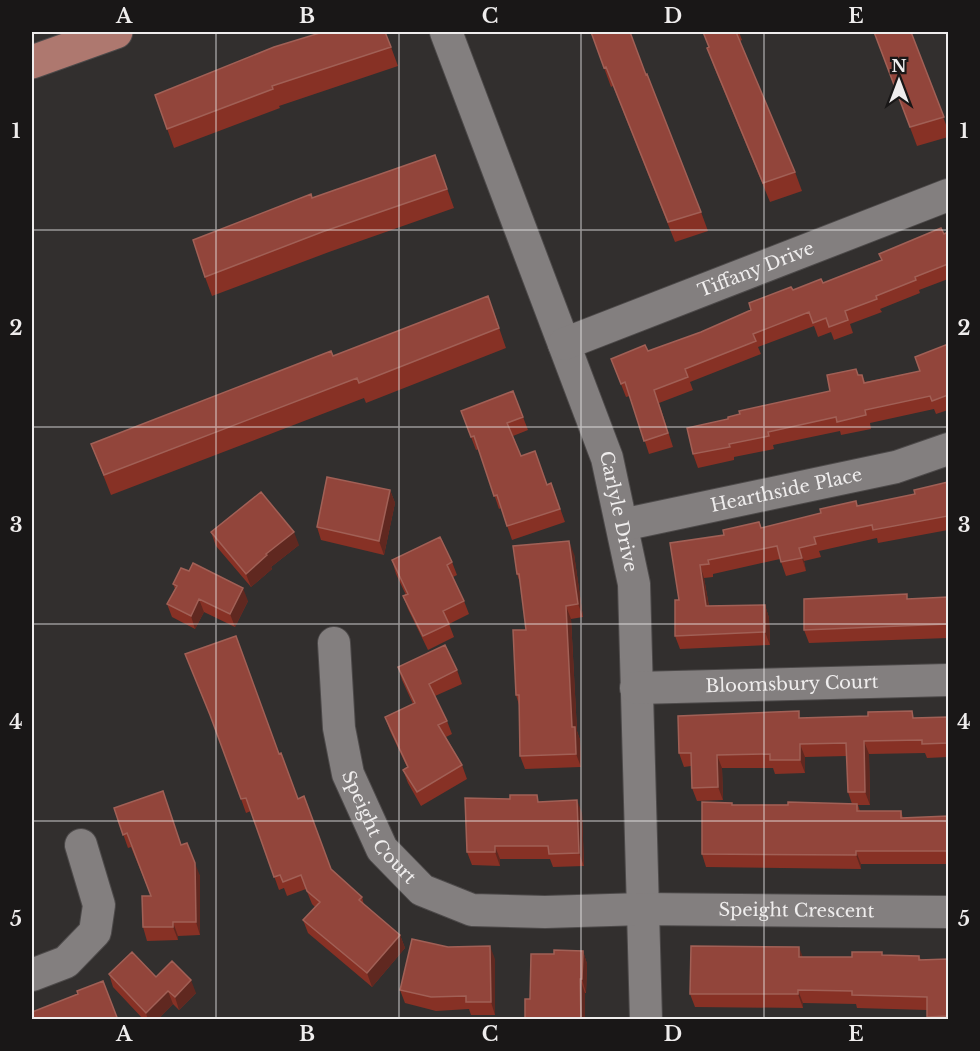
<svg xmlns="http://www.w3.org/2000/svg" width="980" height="1051" font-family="'Libre Baskerville',serif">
<rect width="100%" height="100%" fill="#322f2e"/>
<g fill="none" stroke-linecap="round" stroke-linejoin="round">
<defs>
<g id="minor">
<path id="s1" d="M446,32L607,458L634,584L646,1020"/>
<path id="s2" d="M564,344L948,195"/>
<path id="s3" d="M622,525L896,467L948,449"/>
<path id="s4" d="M334,643L339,728L348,774L382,849L422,890L472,910L545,912L643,909L948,912"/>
<path id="s5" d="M636,688L948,680"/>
<path d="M32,975L66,962L95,932L99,905L81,845"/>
</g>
<path id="major" d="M32,62L116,32"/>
</defs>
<use href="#minor" stroke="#4d4a4a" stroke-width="34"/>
<use href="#major" stroke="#4d4a4a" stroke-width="35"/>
<use href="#minor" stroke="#837f7f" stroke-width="32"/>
<use href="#major" stroke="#ae786f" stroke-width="33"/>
</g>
<path fill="#873125" d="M591,32L701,212L708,231L675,242L613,86L611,87Z
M703,32H739L742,40L740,41L795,172L802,191L770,202L714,67L707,48L709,47Z
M874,32H911L948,130V137L917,146Z
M391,47L398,66L279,106L280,108L174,148L155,95Z
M435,155L454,208L329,252L212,296L205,277L312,198Z
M948,232V279L919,290L920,293L880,309L882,312L850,324L853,333L834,340L831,332L818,337L814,326L758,347L761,354L690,382L693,390L659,403L673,447L649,454L630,396L626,397L611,359L648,351L701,332L751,310L793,290L823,283Z
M488,296L506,348L366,403L364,398L111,495L91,444L333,356Z
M948,344V410L936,414L934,409L870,423L871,429L841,435L840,431L773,445L774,449L734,457V460L698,468L693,454L728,419L830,391L859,375H862L865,382L920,371Z
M513,391L528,430L513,436L521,456L547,484L551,483L565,522L512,540L501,508L499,509L479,449L476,450L461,411Z
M948,482V530L878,543L877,538L819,551L821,557L804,561L806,571L786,576L780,559L713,574V577L704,578L709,606L765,605L769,618L770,645L680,649L675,636L679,600L670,543L724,535L759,522L761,528L821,513L856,501L858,506L915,494Z
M390,490L395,503L384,555L321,540L317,527Z
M211,532L299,545L271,567L272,569L251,587L216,546Z
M574,554L583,617L571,619L577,731L580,740L581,767L525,769L520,756L519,705L516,695L526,630L521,586L517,574Z
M392,560L452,562L457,575L453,577L464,601L469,614L449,624L454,637L428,650L408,609L403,596L406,595L396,574Z
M173,584L248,601L235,627L204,612L195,629L172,617L167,604L175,589Z
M948,597V638L809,643L804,630L909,599Z
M185,654L279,754L298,799L331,869L362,897L364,905L400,935L405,948L372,987L308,933L303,920L315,907L312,904L306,889L287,896L284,888L279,890L251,811L246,813L215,726Z
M398,667L457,670L462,684L435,696L447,721L452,734L446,737L462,765L467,779L421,806L408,783L403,770L407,767L390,731L385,717L413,704L402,680Z
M948,717V757L927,758L925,753L869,754L870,805H858L860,811H901L903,818L948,816V864H861V869L706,867L702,854L733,805L852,804L848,792L847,756L805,757V773L775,774L773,768H722L723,800L697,801L692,788L691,766L684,767L679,753L802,718H915Z
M540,802L582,813L584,866L553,867L550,859H500V866L472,865L467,852Z
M114,808L182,845L200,876V935L178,936V940L147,941L143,927L151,896L131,847L128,848Z
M583,951L587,964L586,993H585V1020H525L530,999L554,954Z
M884,955L919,956L921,960L948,959V1020H928L927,1010L857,1008L856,1004L803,1003V1008L695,1007L690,994L802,957H852Z
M495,959V1015H471L469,1009L436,1011L405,1003L400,990Z
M109,974L156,977L196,993L179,1010L173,1004L157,1020H144L113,987Z"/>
<path fill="#602820" d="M390,490L395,503L384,555L379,541Z
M294,532L299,545L271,567L272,569L251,587L246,574L266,554Z
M569,541L574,554L583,617L578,604Z
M799,548L804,561L806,571L802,558Z
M700,565L704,578L711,619L706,606Z
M243,588L248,601L235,627L230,614Z
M199,599L204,612L195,629L191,616Z
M765,605L769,618L770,645L765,632Z
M566,606L571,619L577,731L580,740L581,767L576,754L572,727Z
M864,741L869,754L870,805L865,792Z
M800,744L805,757V773L800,760Z
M717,755L722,768L723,800L718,787Z
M577,800L582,813L584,866L579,853Z
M495,846L500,859V866L495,852Z
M856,851L861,864V869L856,855Z
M195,863L200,876V935L196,922Z
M173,922L178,936V940L173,927Z
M400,935L405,948L372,987L367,973Z
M490,946L495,959V1015L491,1002Z
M799,947L804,960L799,957Z
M583,951L587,964L586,993L582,979Z
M580,979L585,993V1020H581Z
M191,980L196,993L179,1010L175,997Z
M798,990L803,1003V1008L798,994Z
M168,991L173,1004L157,1020H148L146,1013Z"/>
<path fill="#92453b" stroke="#a16056" stroke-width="1.5" d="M323,32H385L391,47L272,86L273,89L167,129L155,95L274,47Z
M591,32H630L646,75L647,74L701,212L668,222L606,67L604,68Z
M703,32H736L795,172L763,183L707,48L709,47Z
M874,32H911L944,117L910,127Z
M435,155L447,189L322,232L205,277L193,240L311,194L312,198Z
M941,228L944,234L948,232V264L915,277L916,280L876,296L877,299L845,311L848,320L829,327L826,318L813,323L809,312L753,334L756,341L685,369L688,377L654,390L668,433L644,441L625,382L621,384L611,359L645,345L648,351L701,332L751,310L749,303L791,287L793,290L821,279L823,283L882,260L879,254Z
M488,296L499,328L359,383L357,378L104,475L91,444L331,351L333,356Z
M948,344V395L932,401L930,396L865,410L866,415L837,422L836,417L768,432L769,436L729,444L730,447L693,454L687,428L728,419V417L740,414L739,411L830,391L827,375L856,369L858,375H862L864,383L920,371L915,357Z
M513,391L523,417L507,423L521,456L535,451L547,485L551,483L560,509L507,526L497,495L494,496L474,436L471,437L461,411Z
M327,477L390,490L379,541L317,527Z
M948,482V516L873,530L872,525L814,537L816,544L799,548L802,558L781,562L777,546L708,560L709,564L700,565L706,606L765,605V632L675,636V600H679L670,543L724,535L723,530L759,522L761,528L821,513L820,509L856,501L857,506L915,494L914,490Z
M261,492L294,532L266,554L267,555L246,574L211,532Z
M440,537L452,562L447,565L464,601L443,611L449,624L423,636L403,596L408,594L392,560Z
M569,541L578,604L566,606L572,727H575L576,754L520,756L519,695H516L513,630H526L519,574H517L513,546Z
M193,563L243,588L230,614L199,599L191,616L167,604L177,586L173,584L181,568L189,571Z
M907,594V599L948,597V624L804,630V599Z
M236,636L279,754L281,753L298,799L304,796L331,869L362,897L359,900L400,935L367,973L303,920L320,902L307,891L301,875L283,882L280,875L274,877L246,798L241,799L210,715L185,654Z
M445,645L457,670L429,684L447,721L438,725L462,765L417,792L403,770L408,767L385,717L415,703L398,667Z
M799,711V718L868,716V712L912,711L913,718L948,717V743L922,744V740L864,741L865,792H848L846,743L800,744V760H770V754L717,755L718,787L692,788L691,753H679L678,716Z
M163,791L181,845L187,843L195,863L196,922H173V927H143L142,896H151L127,833L123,835L114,808Z
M510,795H537L538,802L577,800L579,853L549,854L548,846H495V852H467L465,798L510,799Z
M702,802L732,803V805H788V802L857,804V811H901V818L948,816V851H856V855L702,854Z
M412,939L448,947L490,946L491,1002H466V996L431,997L400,990Z
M691,946L799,947V957H852V952H882V955L919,956V960L948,959V1016L927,1017V997L852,995V991L798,990V994H690Z
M554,950L583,951L582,979H580L581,1020H525V999H530L531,954H554Z
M132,952L156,977L172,961L191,980L175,997L168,991L146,1013L109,974Z
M103,981L118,1020H32V1012L78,994L77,991Z"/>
<path fill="none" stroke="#efeded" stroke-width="1.5" stroke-opacity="0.55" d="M216,32V1020M399,32V1020M581,32V1020M764,32V1020M32,230H948M32,427H948M32,624H948M32,821H948"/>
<g text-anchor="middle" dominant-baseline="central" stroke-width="6" stroke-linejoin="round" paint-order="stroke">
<g font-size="18" fill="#efeded" stroke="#191717">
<text stroke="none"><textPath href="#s2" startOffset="206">Tiffany Drive</textPath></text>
<text stroke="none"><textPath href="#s3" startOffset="168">Hearthside Place</textPath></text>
<text stroke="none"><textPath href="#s1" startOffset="510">Carlyle Drive</textPath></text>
<text stroke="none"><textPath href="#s5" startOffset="156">Bloomsbury Court</textPath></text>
<text stroke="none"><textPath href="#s4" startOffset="194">Speight Court</textPath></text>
<text stroke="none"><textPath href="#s4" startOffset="650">Speight Crescent</textPath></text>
</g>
</g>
<rect width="980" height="1051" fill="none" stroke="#191717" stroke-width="66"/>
<g transform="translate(899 81)" stroke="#191717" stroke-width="4.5" paint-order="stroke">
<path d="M0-4.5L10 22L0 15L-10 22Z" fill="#efeded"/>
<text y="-9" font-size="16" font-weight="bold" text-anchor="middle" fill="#efeded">N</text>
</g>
<rect x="33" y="33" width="914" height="985" fill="none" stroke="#efeded" stroke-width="2"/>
<g font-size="20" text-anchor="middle" font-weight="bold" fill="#efeded">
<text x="124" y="23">A</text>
<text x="307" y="23">B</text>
<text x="490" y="23">C</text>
<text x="673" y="23">D</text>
<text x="856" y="23">E</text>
<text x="16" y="138">1</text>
<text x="964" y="138">1</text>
<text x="16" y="335">2</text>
<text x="964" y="335">2</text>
<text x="16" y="532">3</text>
<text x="964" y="532">3</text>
<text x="16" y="729">4</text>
<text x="964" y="729">4</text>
<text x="16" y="926">5</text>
<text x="964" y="926">5</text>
<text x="124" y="1041">A</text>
<text x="307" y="1041">B</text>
<text x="490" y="1041">C</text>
<text x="673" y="1041">D</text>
<text x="856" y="1041">E</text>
</g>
</svg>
